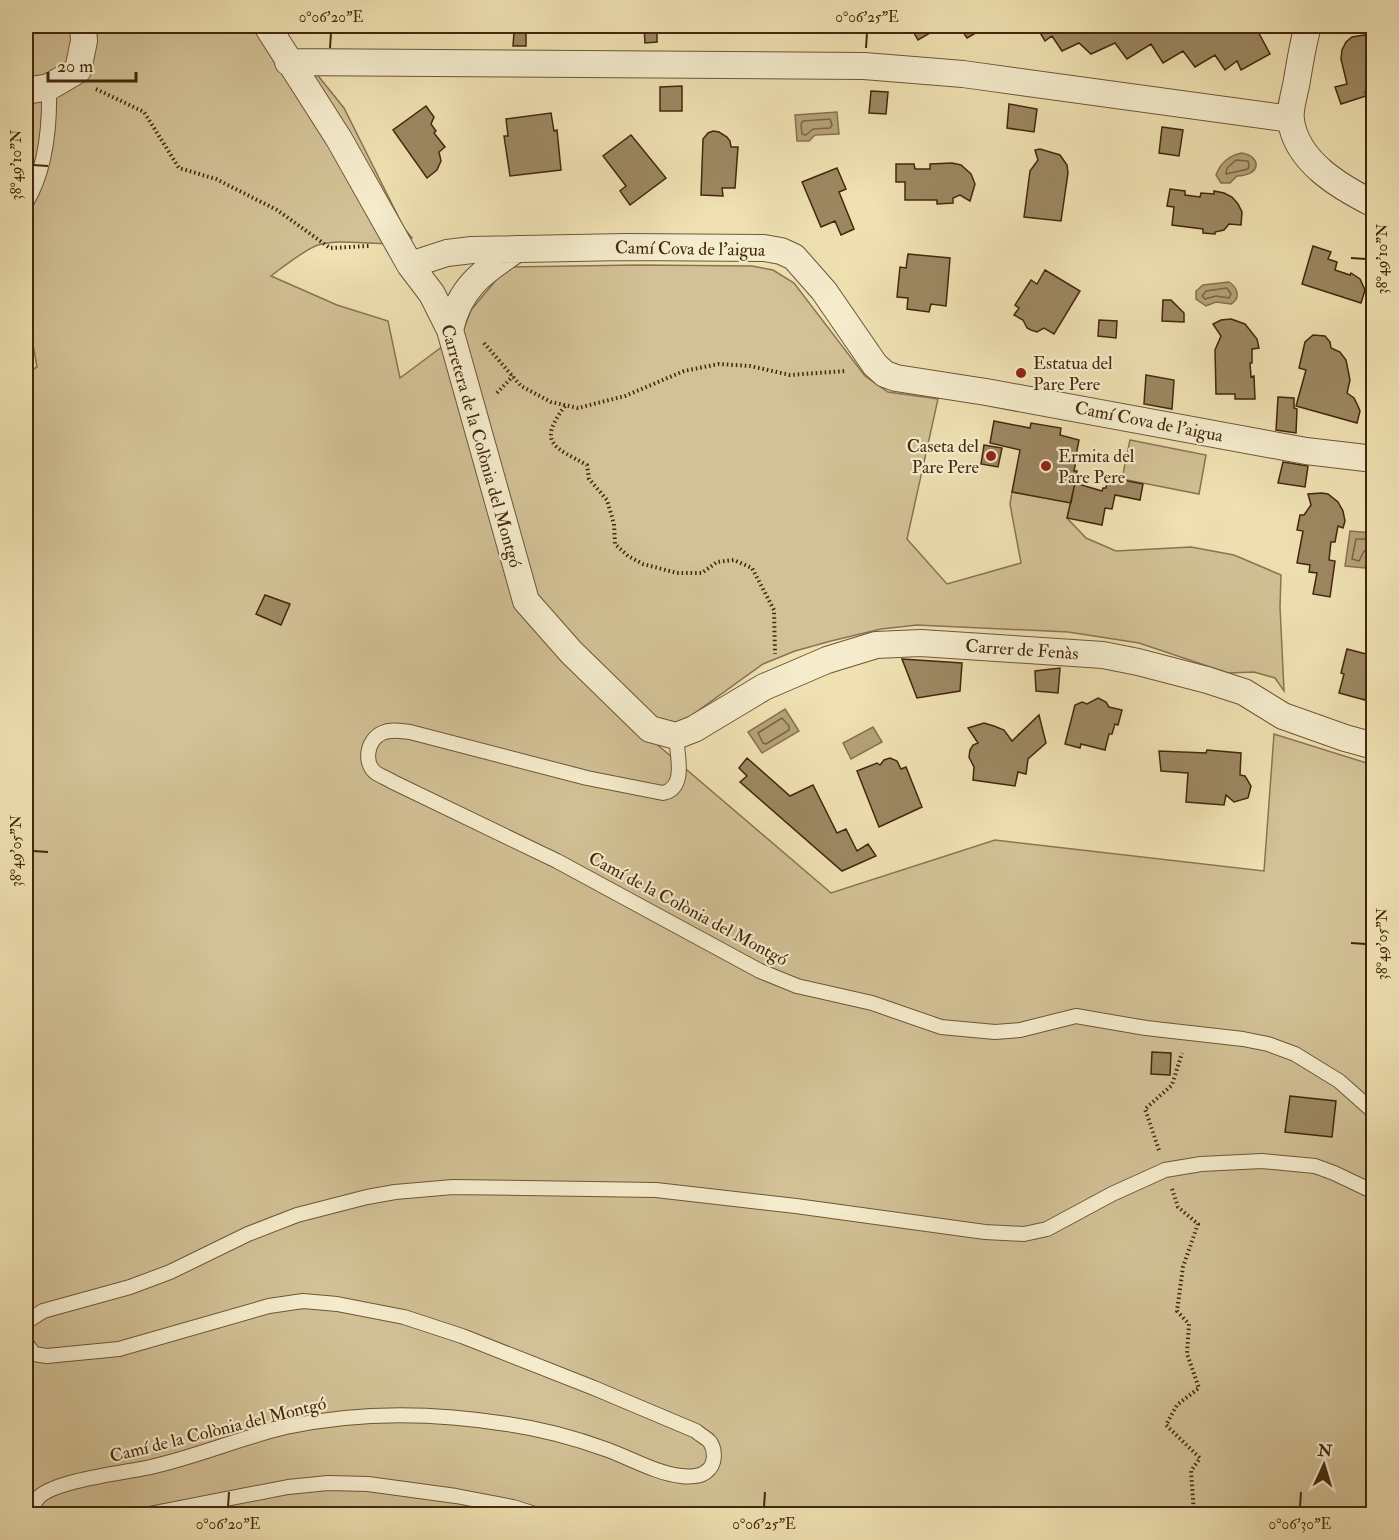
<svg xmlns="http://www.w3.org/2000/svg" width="1399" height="1540" font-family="'IM FELL Double Pica',serif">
<rect width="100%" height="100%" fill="#efe1b2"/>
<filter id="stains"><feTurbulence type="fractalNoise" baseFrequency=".00333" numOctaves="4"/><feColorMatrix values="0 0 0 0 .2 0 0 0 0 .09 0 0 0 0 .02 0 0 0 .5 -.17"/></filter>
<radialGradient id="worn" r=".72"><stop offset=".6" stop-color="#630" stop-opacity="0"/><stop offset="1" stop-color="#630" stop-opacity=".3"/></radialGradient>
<path fill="#d2c196" stroke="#8a7450" stroke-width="1.5" d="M26,26H278L344,108L404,228L412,238C386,251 349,236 318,245C308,248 281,268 271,276L337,305L388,321L400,378L463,331L471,310L507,267L638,265L752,266L773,270L794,283L865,376L888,392L938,399L907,539L947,584L1021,563L1010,504L1012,492L1071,503L1067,518L1086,538L1116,551L1191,547L1234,555L1281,575L1280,607L1284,691L1275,678L1254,672L1228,673L1139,643L1068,632L917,625L881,629L831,641L795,651L763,664L692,715L666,729L653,741L831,893L995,840L1264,871L1274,734L1373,765V1514H26V374L37,367L32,339L26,325Z
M1130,440L1206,455L1199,494L1122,479Z"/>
<path fill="#b5a279" stroke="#87714d" stroke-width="1.5" d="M837,112L839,134L815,135L809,141H797L795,115Z
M1242,153C1263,157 1260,176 1237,176L1230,183H1221L1216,175C1220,163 1230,155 1242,153Z
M1229,282C1238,288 1241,298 1231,304L1216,302L1206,306L1196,299V291L1203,285Z
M1350,531L1373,533V556H1368L1365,568L1345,566Z
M785,709L799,731L762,753L748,732Z
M873,727L882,742L851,759L843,743Z"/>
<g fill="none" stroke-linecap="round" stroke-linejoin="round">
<path stroke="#7c6442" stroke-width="1.5" d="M830,119L832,125L830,128L813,129L806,135L802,134L801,124L803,121Z
M1236,160L1248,161L1249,165L1248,169L1226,174L1227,168Z
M1227,288L1231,294L1229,298L1216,296L1205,299L1202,296L1206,291Z
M1374,539H1356L1352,559L1359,561L1364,551L1374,550
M782,718L789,726V730L766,744L763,743L758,733Z"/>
</g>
<path fill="#9c8862" stroke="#43270b" stroke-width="1.5" d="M401,26H422V28L402,32Z
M644,26H657V42L645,43Z
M910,26H942L918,40Z
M959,26H988L967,38Z
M1036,26H1255L1270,54L1241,70L1237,61L1225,70L1215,55L1195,67L1183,51L1163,63L1151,44L1127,59L1115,43L1091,54L1079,43L1062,51L1052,36L1045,41Z
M514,32H526V46H513Z
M1364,35L1374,39V89L1365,92L1366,96L1341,104L1335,87L1347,84L1341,59L1342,50L1346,42L1352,37Z
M682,86V111H660V87Z
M871,91L888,92L886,114L869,113Z
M1009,104L1037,109L1034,132L1007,128Z
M426,106L434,117L431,124L436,131L434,133L445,147L439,152L441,161L437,170L427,178L393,130Z
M551,113L554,131L557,130L561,170L510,176L504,136H508L506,119Z
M1162,127L1183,130L1179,156L1159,153Z
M713,131L719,132L727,137L730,141L731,147H738L735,188H722L723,196L701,195L703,139L708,133Z
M631,135L666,178L630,205L620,191L626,186L603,156Z
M1040,149L1060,155L1067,165L1068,173L1061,221L1024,217L1030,171L1038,160L1035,150Z
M952,163L961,165L971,174L975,184L970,201L960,195L953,198V203L937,204V200H905V182H896V164H914L915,169H930V164Z
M837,168L846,189L839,192L854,229L841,235L835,221L821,227L802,182Z
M1170,189L1185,191V195L1200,197L1201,193L1214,194V191L1224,193L1232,197L1238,204L1242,212L1241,225L1229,224L1224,230L1215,232V234L1203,233V229L1172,225L1174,207L1167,206Z
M1313,246L1331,252L1328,259L1337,262L1335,270L1350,275L1351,273L1360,279L1365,290L1361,303L1302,284Z
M908,254L950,258L946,306L931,304L929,312L907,309L908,298L897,297L900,267L906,268Z
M1045,270L1080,291L1054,334L1044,328L1037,332L1031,330L1027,328L1023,320L1014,315L1019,308L1015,305L1031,280L1037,284Z
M1163,300H1171L1184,313V322L1162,321Z
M1231,319L1245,324L1257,339L1259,348L1252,349V363H1250L1251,377L1254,376L1255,399H1235V394H1216L1215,350L1221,336L1213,324L1221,320Z
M1099,320L1117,321L1116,338L1098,336Z
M1313,335L1325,336L1330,342L1331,348L1340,352L1346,360L1350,380L1347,393L1354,398L1358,406L1360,411L1357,423L1296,406L1306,370L1299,368L1305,342Z
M1146,375L1174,380L1172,409L1144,404Z
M1278,397L1294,398V408L1297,409L1296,433L1276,430Z
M994,421L1030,428L1031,423L1061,428L1060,435L1079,440L1075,460L1076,461L1074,471H1077L1071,503L1012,492L1020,450L990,443Z
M984,445L1002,448L998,467L981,464Z
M1283,462L1308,466L1305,487L1278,483Z
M1108,477L1143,484L1140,500L1115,495L1112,509L1105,508L1102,525L1067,518L1075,483L1102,491L1103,488H1106Z
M1322,493L1328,494L1338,502L1343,511L1345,521L1343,528L1338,526L1335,542H1331L1329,560L1335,561L1330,597L1313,594L1317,573L1309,572L1310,565L1297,563L1303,531L1297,530L1300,515H1304L1311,505L1308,494Z
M1374,581V596L1366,594L1368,589Z
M265,595L290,604L281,625L256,614Z
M1347,649L1374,656V689L1369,688L1365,700L1339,693L1344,674L1341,673Z
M902,659L962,663L960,691L917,698Z
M1060,668L1058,693L1036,691L1035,671Z
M1098,698L1106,702L1109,707L1122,710L1118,725L1115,724L1112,734H1109L1105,750L1081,744L1080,748L1065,744L1075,705L1082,702L1087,704Z
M1039,715L1046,743L1028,759L1026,774L1018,772L1015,786L973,780L974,767L969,757L970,750L973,745L978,743L968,728L984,723L994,726L1004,730L1012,741Z
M1207,750L1241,753L1240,775L1245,776L1251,786L1248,798L1234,802L1226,795L1224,805L1186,802L1188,773L1161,771L1159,751L1206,753Z
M747,758L790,796L813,785L837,833L846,829L857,851L868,844L876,856L842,871L740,782L747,776L739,768Z
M890,758L897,761L901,769L906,767L922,807L879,827L857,771L877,763L880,765L884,760Z
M1152,1052L1171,1053L1170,1075L1151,1074Z
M1290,1096L1336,1101L1332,1137L1285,1132Z"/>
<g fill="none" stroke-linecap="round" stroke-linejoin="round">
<defs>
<path id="service" d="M26,203C46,170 50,125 49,87
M676,736C677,755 687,788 663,793L587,778L410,732C400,731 391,729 382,733C367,740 363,763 376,773C381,776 388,779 393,782L557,861L760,971L797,986L872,1003L941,1027L995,1032L1020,1030L1076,1016L1146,1028L1243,1039L1268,1044L1295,1054L1339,1081L1374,1112
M26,1322L43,1311L130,1287L170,1272L248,1234L297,1215L367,1197L395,1192L453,1187L656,1190L796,1206L985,1232L1024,1234L1047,1229L1112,1194L1165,1170L1201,1164L1262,1161L1315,1166L1334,1173L1374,1192
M26,1343L34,1354L47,1356L119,1349L269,1306L303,1301L337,1304L404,1317L462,1336L594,1388L696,1431C700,1435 707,1438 710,1442C716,1451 715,1465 707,1471C701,1477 688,1477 681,1476C656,1473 632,1459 608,1450C575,1438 542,1429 507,1424C432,1412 360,1411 286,1427C239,1438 194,1458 146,1468C122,1473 53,1481 38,1498C34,1502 33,1509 33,1514
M149,1514L288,1487L328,1483L368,1484L456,1496L513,1507L535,1514"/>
<path id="minor" d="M267,26L339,139L410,265L432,294L450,330L526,601L571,652L650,729L676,736L694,729L764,687L827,660L876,645L921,643L1103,655L1138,662L1207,680L1244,692L1283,716L1345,738L1374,746
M1308,26C1303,43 1300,62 1297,80C1295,93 1289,109 1291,121C1297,162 1340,187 1374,204
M288,62L864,66L963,74L1291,119
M26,91L49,87L78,70L84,41L83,26
M410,265L447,253L472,250L626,247L764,248L781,251L794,257L824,291L875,365L885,374L896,378L986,392L1306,451L1374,459
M450,330C459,288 482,272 517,249"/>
</defs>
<use href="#service" stroke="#6e5635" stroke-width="16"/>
<use href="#minor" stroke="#6e5635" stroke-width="28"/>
<path stroke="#43270b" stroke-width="4" stroke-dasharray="1.5 3" stroke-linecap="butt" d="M96,89L144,112L179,168L216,179L277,210L330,248L369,246
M484,343L521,386L551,402L578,408L625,396L684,371L719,364L750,366L790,375L845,371
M497,393L513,376
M565,406C537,443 554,447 587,465L589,479L607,500L614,524L615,544L628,556L643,564L677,573H702L717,562L734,560L752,568L774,610L775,654
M1159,1150L1145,1109L1172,1085L1182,1053
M1172,1189L1178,1207L1198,1224L1183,1267L1177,1311L1189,1324L1187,1354L1199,1388L1177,1405L1166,1425L1200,1458L1191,1471L1194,1514"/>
<use href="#service" stroke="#f5eccd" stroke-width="14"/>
<use href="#minor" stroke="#f5eccd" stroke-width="26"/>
</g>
<path fill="none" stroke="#43270b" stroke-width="2" d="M330,48L331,33M866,48L867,33M33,165L48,166M1351,258L1366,259M33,851L48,852M1351,943L1366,944M228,1507L229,1492M764,1507L765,1492M1300,1507L1301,1492"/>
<g fill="#8f2418" stroke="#f5eccd" stroke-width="2">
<circle cx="1021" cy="373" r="6"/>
<circle cx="991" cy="456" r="6"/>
<circle cx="1046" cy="466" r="6"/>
</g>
<g text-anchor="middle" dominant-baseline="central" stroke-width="4.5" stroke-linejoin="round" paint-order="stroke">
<g font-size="18" fill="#43270b" stroke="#f5eccd">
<text transform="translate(690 249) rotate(1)">Camí Cova de l'aigua</text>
<text transform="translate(1149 422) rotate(11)">Camí Cova de l'aigua</text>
<text transform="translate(481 446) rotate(74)">Carretera de la Colònia del Montgó</text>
<text transform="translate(1022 650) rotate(4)">Carrer de Fenàs</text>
<text transform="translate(688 909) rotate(28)">Camí de la Colònia del Montgó</text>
<text transform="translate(218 1430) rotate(-14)">Camí de la Colònia del Montgó</text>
</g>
<g font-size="18" fill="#43270b" stroke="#f5eccd" text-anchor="start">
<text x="1033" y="363">Estatua del<tspan x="1033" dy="21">Pare Pere</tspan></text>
<text x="979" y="446" text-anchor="end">Caseta del<tspan x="979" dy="21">Pare Pere</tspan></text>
<text x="1058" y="456">Ermita del<tspan x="1058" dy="21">Pare Pere</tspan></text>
</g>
</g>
<rect width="1399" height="1540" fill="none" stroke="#efe1b2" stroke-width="66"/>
<g transform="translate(1324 1465) rotate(4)" stroke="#f5eccd" stroke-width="4.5" paint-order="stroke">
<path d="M0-4.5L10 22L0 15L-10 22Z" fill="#43270b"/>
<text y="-9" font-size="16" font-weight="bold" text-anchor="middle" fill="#43270b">N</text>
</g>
<path d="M48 72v9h88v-9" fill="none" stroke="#43270b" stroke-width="3"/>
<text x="57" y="72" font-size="18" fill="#43270b" stroke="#f5eccd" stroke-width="4.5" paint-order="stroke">20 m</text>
<rect x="33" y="33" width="1333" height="1474" fill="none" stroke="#43270b" stroke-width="2"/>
<g font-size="15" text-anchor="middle" fill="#43270b">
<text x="331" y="22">0°06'20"E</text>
<text x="867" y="22">0°06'25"E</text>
<text transform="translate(16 165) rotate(-90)" y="5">38°49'10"N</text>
<text transform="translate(1382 259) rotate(-90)" y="5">38°49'10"N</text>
<text transform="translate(16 851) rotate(-90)" y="5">38°49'05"N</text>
<text transform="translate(1382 944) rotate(-90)" y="5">38°49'05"N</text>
<text x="228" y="1529">0°06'20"E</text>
<text x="764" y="1529">0°06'25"E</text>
<text x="1300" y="1529">0°06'30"E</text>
</g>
<rect width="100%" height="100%" filter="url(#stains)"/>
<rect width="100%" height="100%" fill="url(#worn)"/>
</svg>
